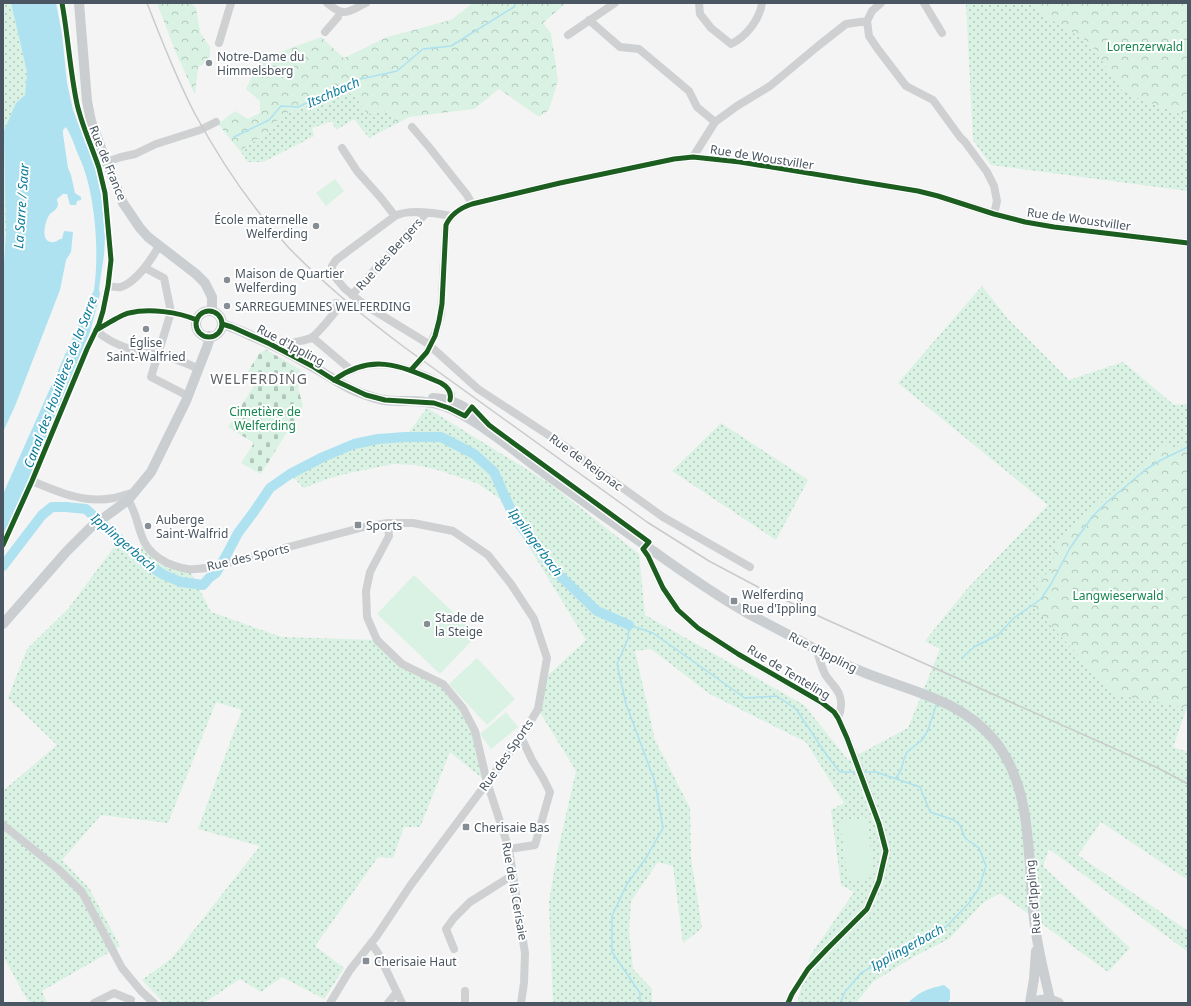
<svg xmlns="http://www.w3.org/2000/svg" width="1191" height="1006" font-family="'Noto Sans',sans-serif">
<defs>
<pattern id="grass-dots" width="8" height="8" patternUnits="userSpaceOnUse"><rect width="8" height="8" fill="#d9f2e3"/><path d="M2 2h.1M6 6h.1" fill="none" stroke="#b2c7bb" stroke-width="1.8" stroke-linecap="round"/></pattern>
<pattern id="forest-crowns" width="20" height="18" patternUnits="userSpaceOnUse"><rect width="20" height="18" fill="#d9f2e3"/><path d="M2 6a3 3 0 1 1 6 0M12 15a3 3 0 1 1 6 0" fill="none" stroke="#b2c7bb"/></pattern>
<pattern id="cemetery-stones" width="16" height="16" patternUnits="userSpaceOnUse"><rect width="16" height="16" fill="#d9f2e3"/><path d="M2 7V4a2 2 0 0 1 4 0v3zM10 15v-3a2 2 0 0 1 4 0v3z" fill="#b2c7bb"/></pattern>
</defs>
<rect width="100%" height="100%" fill="#f4f4f4"/>
<path fill="url(#grass-dots)" d="M3,3H11L27,72L25,95L16,103L4,255L3,279Z
M966,3H1036L1039,12L1090,43L1124,93L1188,117V191L991,165L973,140Z
M353,93L367,114L388,110L396,124L369,138L354,119L336,130L332,121L312,128L314,136L263,162H248L240,151L269,131L281,115L330,98Z
M982,286L1007,318L1069,380L1123,362L1174,405L1188,404V710H1186L1173,747L1188,752V880L1101,822L1078,855L1188,931V952L1049,849L1043,866L1130,948L1108,972L1000,893L983,903L949,939L913,957L873,982L856,1003H797L810,956L854,892L841,885L831,810L844,803L806,742L710,694L651,649L635,651L655,740L690,808L691,858L702,928L683,943L673,866L658,862L631,901L629,931L633,969L652,989V1003H553L549,902L557,854L576,771L538,709L543,680L586,640L499,498L477,483L438,470L416,465L393,464L349,473L327,479L304,488L290,474L323,457L354,444L378,439L405,437L427,408L549,483L639,554L645,615L804,705L848,760L908,728L940,649L925,641L966,590L1048,505L898,383Z
M721,423L808,480L776,540L672,471Z
M114,547H148L152,552L189,569L211,612L281,637L377,640L402,664L443,684L475,731L487,782L450,752L420,827H404L393,858L378,857L315,946L344,968L324,999L282,977L261,992L240,979L204,1003H164L142,980L172,958L260,846L198,829L242,710L216,702L168,823L101,815L62,860L89,888L120,946L42,991L47,1003H29L3,956V791L57,745L8,698L27,649L68,609Z"/>
<path fill="url(#forest-crowns)" d="M157,3H191L196,8L200,32L210,47V61L198,67L195,95L174,48Z
M473,3H566L543,23L551,33L558,80L549,110L539,117L499,89L474,109L409,117L396,124L388,110L367,114L353,93L330,98L281,115L269,131L240,151L218,124L235,111L248,119L260,113V101L246,89L261,59L321,37L344,58L387,37L451,20Z
M1036,3H1188V117L1124,93L1090,43L1039,12Z
M1188,443V710L1170,704L1116,695L1031,605L1038,581L1052,569L1056,542L1141,467L1166,445L1174,448Z"/>
<path fill="url(#cemetery-stones)" d="M265,349L301,370L294,381L300,385L298,388L303,406L261,474L241,463L254,443L228,427L255,384L244,378L260,352L262,353Z"/>
<path fill="#d9f2e3" d="M335,179L344,191L326,206L316,193Z
M414,575L477,635L440,674L377,614Z
M477,658L515,699L487,725L449,684Z
M506,712L518,727L491,749L480,734Z
M867,818L874,877L848,881L840,822Z"/>
<path fill="#aee2f0" d="M11,3H56L62,34L67,83L73,110L95,167L102,200L105,236L104,255L99,289L100,294L90,332L14,517L3,538V494L94,290C99,255 96,207 85,172C83,165 80,159 77,152C74,144 71,135 66,127L63,130V134L68,168L71,175L75,193L81,197V200L77,201L76,205H70L67,194H63L57,199C57,201 58,203 58,205C57,210 53,211 50,214C45,220 40,241 51,242C54,243 57,241 60,239H62L64,231L73,232L71,252L66,260L60,290L15,406L3,432V279L6,232L4,131L16,103L25,95L27,72Z
M944,985L950,990V999L948,1003H908C920,991 928,989 944,985Z"/>
<g fill="none" stroke-linecap="round" stroke-linejoin="round">
<path stroke="#aee2f0" stroke-width="1.5" d="M234,137L269,120L281,106L298,107L356,80L397,71L423,49L451,46L514,7L516,3
M963,657L974,647L998,635L1014,618L1041,599L1051,584L1070,548L1092,517L1105,504L1145,470L1161,460L1188,447
M896,778L901,770L904,759L907,752L922,740L928,730L937,703
M640,1003V993L612,952V916L627,884L646,858L663,828L655,782L626,704L617,664L628,639L629,625L653,633L745,698L777,696L796,709L828,757L840,772H858
M840,1003L845,992L861,973L910,945L947,926L969,903L979,888L986,866L979,848L965,838L960,825L954,820L930,812L920,787L876,772H864"/>
<path stroke="#aee2f0" stroke-width="10" d="M3,566L42,515L52,507H66L86,509L145,563L164,575L181,582L203,585L209,578L216,573L227,554L238,533L253,513L270,488L290,474L323,457L354,444L378,439L405,437H441L474,454L494,472L514,517L554,570L597,611L629,625"/>
<path stroke="#ced0d2" stroke-width="8" d="M327,3C345,18 347,12 366,3
M699,3L700,14L711,28L731,44C746,37 760,19 762,3
M881,3L872,11L867,21L869,36L877,48L906,86L933,100L960,137L965,142L987,172L994,186L997,201L994,214
M924,3L942,33
M589,20L620,47L639,49L689,91L697,107L715,122
M325,32L338,17L339,12
M568,35L615,3
M219,43L231,3
M412,127L429,147L467,195L472,204
M342,148L357,171L381,198L395,216
M693,157L715,122L737,106L770,86L818,46L846,24L867,21
M106,162L121,157L135,154L156,144L200,130L216,122
M451,216C436,213 408,209 395,216L336,260L332,266V270L334,276L345,289L365,305L427,343L478,389L556,440L663,517L750,567
M145,268L164,278L171,312L151,377L188,396
M108,286C112,286 117,288 121,287C136,282 151,260 159,246
M352,295L426,213
M197,320C178,312 149,308 129,313C122,314 104,326 96,330C109,343 127,349 146,353C150,354 154,353 158,354C172,357 186,363 199,369
M312,337L351,370
M282,350C288,341 302,342 311,338C316,335 331,317 335,312L336,309V303
M427,352L437,329L441,314L446,225C451,214 460,208 472,204L560,183L674,159L693,157L740,162L918,191L938,196L994,214L1025,222L1054,227L1188,243
M334,380C366,357 394,362 428,377C437,381 447,384 451,395L449,406
M32,481C58,492 85,504 114,498C121,496 128,494 135,492
M128,500C135,510 137,522 141,534C147,555 168,566 188,569C196,570 205,568 213,567L364,527L388,523H413L453,531L488,555L511,584L534,619L547,658L538,709L521,737L410,886L376,937L350,970L330,1003
M388,523L389,536L370,572L366,591L367,617L377,640L402,664L443,684L463,708L475,731L487,782L509,849L525,953L524,983L521,1003
M651,549L648,556L663,588L678,610L698,628L738,654L821,702L834,712L838,718L847,738L864,782L879,824L886,851L879,881L867,909
M817,650C819,658 821,666 825,674C827,678 831,682 834,686C842,695 843,707 838,718
M3,825L58,869L82,892L122,968L141,991L154,1003
M509,849L535,845L550,792L543,778L532,760L521,737
M371,943L378,953L402,1003
M454,949L446,929L454,918L470,902L513,875
M465,991V1003
M94,1003L114,993L131,1000
M388,1003L397,992"/>
<path stroke="#caced1" stroke-width="10" d="M79,3L87,101L91,121L102,151L123,203L140,228L148,237L196,274L205,283L212,297V311
M196 324a13 13 0 1 1 26 0a13 13 0 1 1-26 0Z
M222,324C233,327 243,332 254,337C274,345 293,355 311,366C325,373 337,382 351,389C362,394 373,398 384,400C398,402 411,400 425,402C438,403 451,408 463,415C492,431 517,453 543,472C584,502 625,531 666,560C693,579 720,598 749,614C768,624 787,634 806,644C824,654 843,664 863,672C909,691 961,699 995,741C1034,790 1027,860 1034,919C1037,946 1044,973 1050,999
M433,398C453,399 468,407 480,421
M3,624L67,551L90,528L128,500L151,472L186,401L207,347L209,341V336
M1030,1003L1034,979L1036,951
M1032,1003C1041,998 1049,998 1059,1003"/>
<path stroke="#c9cacc" stroke-width="1.5" d="M147,3C162,41 176,78 195,114C221,162 252,208 289,248C324,284 364,317 404,347L647,522L709,561L758,587L825,619L1158,768L1188,784"/>
<path stroke="#ced0d2" stroke-width="8" d="M418,363L427,352"/>
<defs>
<path id="cycleway" d="M196 324a13 13 0 1 1 26 0a13 13 0 1 1-26 0Z
M222,324L232,327L270,344L312,366L334,380L366,395L385,400L434,403L449,408L465,416L472,407L489,425L497,431L649,542L643,549L648,556L663,588L678,610L698,628L738,654L821,702L834,712L838,718L847,738L879,824L886,851L879,881L867,909L827,949L808,969L792,994L788,1003
M96,330C104,326 122,314 129,313C149,308 178,312 197,320
M411,370L427,352L435,336L439,321L442,304L446,225C451,214 460,208 472,204L560,183L674,159L693,157L740,162L918,191L938,196L994,214L1025,222L1054,227L1188,243
M334,380C373,352 401,366 441,383C448,387 452,392 450,400
M3,545L32,481L87,349L99,324L103,311L108,286L111,260L105,193L99,168C92,147 82,126 77,104C70,71 68,36 62,3"/>
</defs>
<use href="#cycleway" stroke="#fff" stroke-width="8"/>
<use href="#cycleway" stroke="#1b5e20" stroke-width="5"/>
</g>
<g fill="#868d94" stroke="#fff" stroke-width="1.5">
<circle cx="209" cy="63" r="4"/>
<circle cx="316" cy="226" r="4"/>
<circle cx="227" cy="280" r="4"/>
<circle cx="227" cy="306" r="4"/>
<circle cx="146" cy="329" r="4"/>
<rect x="354" y="521" width="8" height="8" rx="2"/>
<circle cx="148" cy="526" r="4"/>
<rect x="730" y="597" width="8" height="8" rx="2"/>
<circle cx="427" cy="624" r="4"/>
<rect x="462" y="823" width="8" height="8" rx="2"/>
<rect x="362" y="957" width="8" height="8" rx="2"/>
</g>
<g text-anchor="middle" dominant-baseline="central" stroke-width="4" stroke-linejoin="round" paint-order="stroke">
<g font-size="12" fill="#17864f" stroke="#fff">
<text x="1145" y="46">Lorenzerwald</text>
<text x="265" y="411">Cimetière de<tspan x="265" dy="14">Welferding</tspan></text>
<text x="1118" y="595">Langwieserwald</text>
</g>
<g font-size="12" fill="#4a5661" stroke="#fff" text-anchor="start">
<text x="217" y="56">Notre-Dame du<tspan x="217" dy="14">Himmelsberg</tspan></text>
<text x="308" y="219" text-anchor="end">École maternelle<tspan x="308" dy="14">Welferding</tspan></text>
<text x="235" y="273">Maison de Quartier<tspan x="235" dy="14">Welferding</tspan></text>
<text x="235" y="306">SARREGUEMINES WELFERDING</text>
<text x="146" y="342" text-anchor="middle">Église<tspan x="146" dy="14">Saint-Walfried</tspan></text>
<text x="156" y="519">Auberge<tspan x="156" dy="14">Saint-Walfrid</tspan></text>
<text x="366" y="525">Sports</text>
<text x="742" y="594">Welferding<tspan x="742" dy="14">Rue d'Ippling</tspan></text>
<text x="435" y="617">Stade de<tspan x="435" dy="14">la Steige</tspan></text>
<text x="474" y="827">Cherisaie Bas</text>
<text x="374" y="961">Cherisaie Haut</text>
</g>
<g font-size="12" fill="#4a5661" stroke="#fff">
<text transform="translate(762 157) rotate(9)">Rue de Woustviller</text>
<text transform="translate(108 163) rotate(68)">Rue de France</text>
<text transform="translate(1079 219) rotate(8)">Rue de Woustviller</text>
<text transform="translate(389 254) rotate(-48)">Rue des Bergers</text>
<text transform="translate(291 345) rotate(28)">Rue d'Ippling</text>
<text transform="translate(586 462) rotate(36)">Rue de Reignac</text>
<text transform="translate(248 557) rotate(-13)">Rue des Sports</text>
<text transform="translate(823 652) rotate(27)">Rue d'Ippling</text>
<text transform="translate(789 672) rotate(31)">Rue de Tenteling</text>
<text transform="translate(506 755) rotate(-55)">Rue des Sports</text>
<text transform="translate(515 891) rotate(80)">Rue de la Cerisaie</text>
<text transform="translate(1033 897) rotate(-95)">Rue d'Ippling</text>
</g>
<g font-size="13" font-style="italic" fill="#0c7c9b" stroke="#fff">
<text transform="translate(333 92) rotate(-24)">Itschbach</text>
<text transform="translate(21 206) rotate(-86)">La Sarre / Saar</text>
<text transform="translate(60 382) rotate(-69)">Canal des Houillères de la Sarre</text>
<text transform="translate(124 542) rotate(41)">Ipplingerbach</text>
<text transform="translate(536 542) rotate(54)">Ipplingerbach</text>
<text transform="translate(907 947) rotate(-29)">Ipplingerbach</text>
</g>
<g font-size="14" letter-spacing="1" fill="#5f6368" stroke="#fff">
<text x="259" y="378">WELFERDING</text>
</g>
</g>
<rect width="1191" height="1006" fill="none" stroke="#4a5661" stroke-width="8"/>
</svg>
